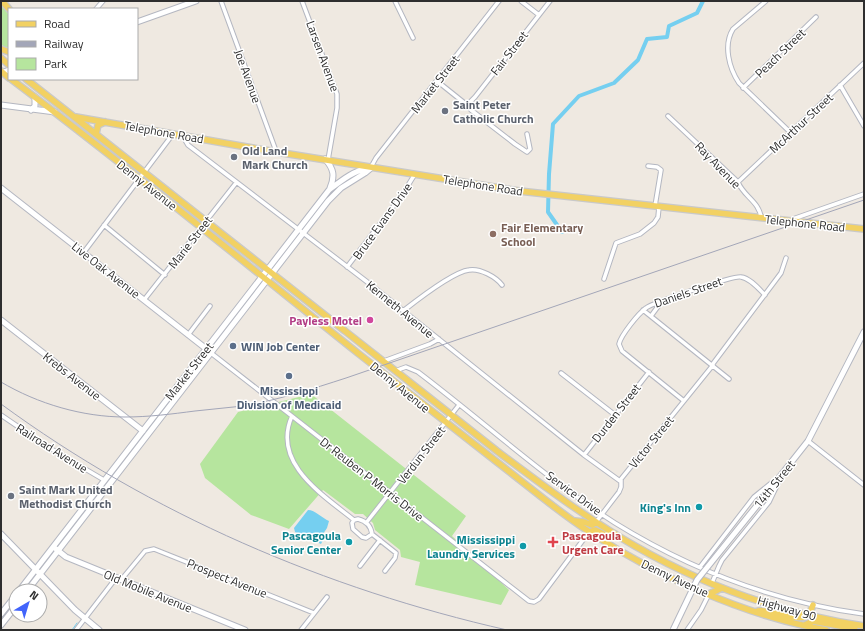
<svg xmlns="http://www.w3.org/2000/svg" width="865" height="631" font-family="'Titillium Web',sans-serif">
<rect width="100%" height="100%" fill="#efe9e1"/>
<path fill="#b6e59e" d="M1,5L9,15V47H4L1,44Z
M311,394L466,516L452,536L509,590L501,605L415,585L420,562L401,557L400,550L375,530L373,523L363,514H355L323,490L289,529L251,515L205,478L200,464L238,412Z"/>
<path fill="#75cff0" d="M308,510C315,510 322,518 329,521L327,528L323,534V540L321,544L295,532L294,528Z"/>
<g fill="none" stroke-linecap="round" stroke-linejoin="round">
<path stroke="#75cff0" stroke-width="1" d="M72,630L77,623"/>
<path stroke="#75cff0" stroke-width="4" d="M562,232L548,212L549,174L553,124L579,96L614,83L638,60L647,39L667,37L669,26L697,13L703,1"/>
<defs>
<path id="street" d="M221,1L276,151
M302,1L337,94V108L328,160
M395,1L413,38
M521,1L539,15
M766,1L733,29C723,45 729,68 739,83L791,133
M96,9L103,1
M437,81L467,105L471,110L515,144L527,152L530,149L527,134
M840,85L864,126
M743,88L816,17
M467,105L475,97L550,1
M668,116L738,182C743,196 760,202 761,218
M182,135L188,145L366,281L584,455L620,481
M648,166L657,167L661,170L655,206
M371,167L376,158L499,1
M738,182L864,63
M790,220L864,194
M104,225L165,275
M84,252L173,134
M347,267L402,195L415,174
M604,279L616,243L640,234L654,223L658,217L659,207
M144,300L236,183
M643,310L729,379
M403,311C417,300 453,272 469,270C480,268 496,277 502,285
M651,316L662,301
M188,335L210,306
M211,353L529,601L534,602L539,599L589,532
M384,361L430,344L439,339
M712,365L781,273L786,258
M395,371L406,367L418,372C484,422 545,478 615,523C691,570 776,602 864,614
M561,373L615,415
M684,401L622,351L619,344C621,335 638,314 646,308C652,303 735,275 741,277C750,278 759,289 765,295
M1,415L48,447L104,480
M292,416C271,463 323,495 354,520
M808,441L864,485
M584,455L649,372
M358,519C366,521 371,526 372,534L366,538L362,537L353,529L352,523L354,520Z
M596,522L619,492L621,487V479L713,365
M366,523L459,405
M372,534L396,553L395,558L385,571
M360,566L380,540
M700,567L754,497L775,480
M121,580L145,551L154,549L314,613
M712,583L719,566L722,560L769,502L781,477
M76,630L116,578
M301,630L327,597
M687,630L701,610L709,594"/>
<path id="secondary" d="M137,22L196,1
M1,73L9,70
M1,105L55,112
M31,110L35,106V97
M325,159C334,169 335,176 330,188
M1,188L209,351
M1,320L143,431
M759,503L808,441L864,332
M1,534L75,610L99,630
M56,549L66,557L245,630
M19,591L329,190C341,181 353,171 368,168
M27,591L328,201L341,188L365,173L371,168
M1,614L16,595
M1,625L16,606"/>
<path id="primary" d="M2,1L9,9
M1,49L9,52
M1,58L9,65
M1,71L9,78
M11,79C129,168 244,262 359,354C405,390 451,426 497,462C527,485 556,510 588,531C656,576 746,616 826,630
M26,79C133,163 239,247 345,331C396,371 446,411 497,451C541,484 586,518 635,546C705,586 784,614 864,626
M76,117L264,150L519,191L864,229
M96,134L98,125L105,122
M575,521L584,522L592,525L596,522
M589,532L595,530L605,535L615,534
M709,594L722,588
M758,611C775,609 795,623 809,615L813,605
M805,625L813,621L846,627H855"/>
</defs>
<use href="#street" stroke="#b4b7c1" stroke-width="5.5"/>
<use href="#secondary" stroke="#b4b7c1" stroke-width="7"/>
<use href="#primary" stroke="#c9c9c9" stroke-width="8"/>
<use href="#street" stroke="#fff" stroke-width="3.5"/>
<use href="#secondary" stroke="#fff" stroke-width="5"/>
<use href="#primary" stroke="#f2d163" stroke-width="5.5"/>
<path stroke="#a3a6b8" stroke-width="1" d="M1,382C38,404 83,417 125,417C149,417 172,414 195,411C211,409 227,408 243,406C278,400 312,389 346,378L864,200
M1,404C151,514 326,589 507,630"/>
<defs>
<path id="secondary-bridge" d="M673,630L697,580L759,503"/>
</defs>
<use href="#secondary-bridge" stroke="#b4b7c1" stroke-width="7" stroke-linecap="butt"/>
<use href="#secondary-bridge" stroke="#fff" stroke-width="5"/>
</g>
<g fill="#6b7280" stroke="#fff" stroke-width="1.5">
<circle cx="445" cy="111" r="4"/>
<circle cx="234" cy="157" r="4"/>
<circle cx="11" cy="496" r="4"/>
</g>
<circle fill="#8d6e63" stroke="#fff" stroke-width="1.5" cx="493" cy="234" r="4"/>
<circle fill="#d1479c" stroke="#fff" stroke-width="1.5" cx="370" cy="320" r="4"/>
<g fill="#5c6f8a" stroke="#fff" stroke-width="1.5">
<circle cx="233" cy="346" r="4"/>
<circle cx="289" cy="376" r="4"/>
</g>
<g fill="#0f9aa8" stroke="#fff" stroke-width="1.5">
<circle cx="699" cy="507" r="4"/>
<circle cx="349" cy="542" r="4"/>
<circle cx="523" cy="546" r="4"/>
</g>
<path fill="#e0444e" stroke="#fff" stroke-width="1.5" d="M551 536h4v4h4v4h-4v4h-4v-4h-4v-4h4z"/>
<g text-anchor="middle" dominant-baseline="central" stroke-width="3" stroke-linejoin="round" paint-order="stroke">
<g font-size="12" fill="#2e2e2e" stroke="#fff">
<text transform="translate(509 53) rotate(-52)">Fair Street</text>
<text transform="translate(780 53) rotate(-44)">Peach Street</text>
<text transform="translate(323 56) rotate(70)">Larsen Avenue</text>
<text transform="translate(248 76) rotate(70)">Joe Avenue</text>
<text transform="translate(435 84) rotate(-52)">Market Street</text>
<text transform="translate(801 123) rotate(-43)">McArthur Street</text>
<text transform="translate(164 132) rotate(10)">Telephone Road</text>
<text transform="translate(718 165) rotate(46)">Ray Avenue</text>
<text transform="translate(147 185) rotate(38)">Denny Avenue</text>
<text transform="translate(483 185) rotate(9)">Telephone Road</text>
<text transform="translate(382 221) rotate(-54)">Bruce Evans Drive</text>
<text transform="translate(805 223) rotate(6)">Telephone Road</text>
<text transform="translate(190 242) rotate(-52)">Marie Street</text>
<text transform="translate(106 270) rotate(38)">Live Oak Avenue</text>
<text transform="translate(688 292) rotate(-19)">Daniels Street</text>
<text transform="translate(400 309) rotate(39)">Kenneth Avenue</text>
<text transform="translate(189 371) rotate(-52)">Market Street</text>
<text transform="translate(72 376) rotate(38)">Krebs Avenue</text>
<text transform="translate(400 387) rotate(39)">Denny Avenue</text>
<text transform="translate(616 413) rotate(-52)">Durden Street</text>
<text transform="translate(651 442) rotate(-51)">Victor Street</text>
<text transform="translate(52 448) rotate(32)">Railroad Avenue</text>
<text transform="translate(421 455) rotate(-52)">Verdun Street</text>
<text transform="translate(372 479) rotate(38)">Dr Reuben P Morris Drive</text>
<text transform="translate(774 484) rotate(-51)">14th Street</text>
<text transform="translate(574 493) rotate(36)">Service Drive</text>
<text transform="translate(227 578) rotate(22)">Prospect Avenue</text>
<text transform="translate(675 578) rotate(25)">Denny Avenue</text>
<text transform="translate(148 591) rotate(22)">Old Mobile Avenue</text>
<text transform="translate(787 608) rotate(16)">Highway 90</text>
</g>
<g font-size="12" font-weight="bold" fill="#5b616d" stroke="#fff" text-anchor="start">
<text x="453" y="104">Saint Peter<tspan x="453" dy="14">Catholic Church</tspan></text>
<text x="242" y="150">Old Land<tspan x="242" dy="14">Mark Church</tspan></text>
<text x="19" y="489">Saint Mark United<tspan x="19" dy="14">Methodist Church</tspan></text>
</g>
<g font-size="12" font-weight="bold" fill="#785e54" stroke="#fff" text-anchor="start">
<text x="501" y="227">Fair Elementary<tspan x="501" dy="14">School</tspan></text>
</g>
<g font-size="12" font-weight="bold" fill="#b23c85" stroke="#fff" text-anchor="end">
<text x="362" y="320">Payless Motel</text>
</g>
<g font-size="12" font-weight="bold" fill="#4e5e75" stroke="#fff" text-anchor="start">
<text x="241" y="346">WIN Job Center</text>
<text x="289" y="390" text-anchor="middle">Mississippi<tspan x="289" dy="14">Division of Medicaid</tspan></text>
</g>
<g font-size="12" font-weight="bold" fill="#0d838f" stroke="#fff" text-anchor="end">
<text x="691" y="507">King's Inn</text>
<text x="341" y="535">Pascagoula<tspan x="341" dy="14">Senior Center</tspan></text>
<text x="515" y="539">Mississippi<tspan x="515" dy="14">Laundry Services</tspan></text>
</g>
<g font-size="12" font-weight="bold" fill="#be3a42" stroke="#fff" text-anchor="start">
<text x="562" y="535">Pascagoula<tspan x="562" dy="14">Urgent Care</tspan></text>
</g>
</g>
<rect width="865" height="631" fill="none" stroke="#2e2e2e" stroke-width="4"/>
<rect x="8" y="8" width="130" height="72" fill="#ffffff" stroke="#ababab"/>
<rect x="16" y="21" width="20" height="6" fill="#f2d163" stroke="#ababab"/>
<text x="44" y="28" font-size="12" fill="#2e2e2e">Road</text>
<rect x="16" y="41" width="20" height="6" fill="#a3a6b8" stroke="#ababab"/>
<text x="44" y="48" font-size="12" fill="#2e2e2e">Railway</text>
<rect x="16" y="58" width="20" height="12" fill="#b6e59e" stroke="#ababab"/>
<text x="44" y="68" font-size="12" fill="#2e2e2e">Park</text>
<g transform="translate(28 603) rotate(38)"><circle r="19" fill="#ffffff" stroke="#ababab"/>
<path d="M0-3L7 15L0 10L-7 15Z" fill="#4264fb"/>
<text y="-6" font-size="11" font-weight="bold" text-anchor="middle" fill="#2e2e2e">N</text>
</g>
</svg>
